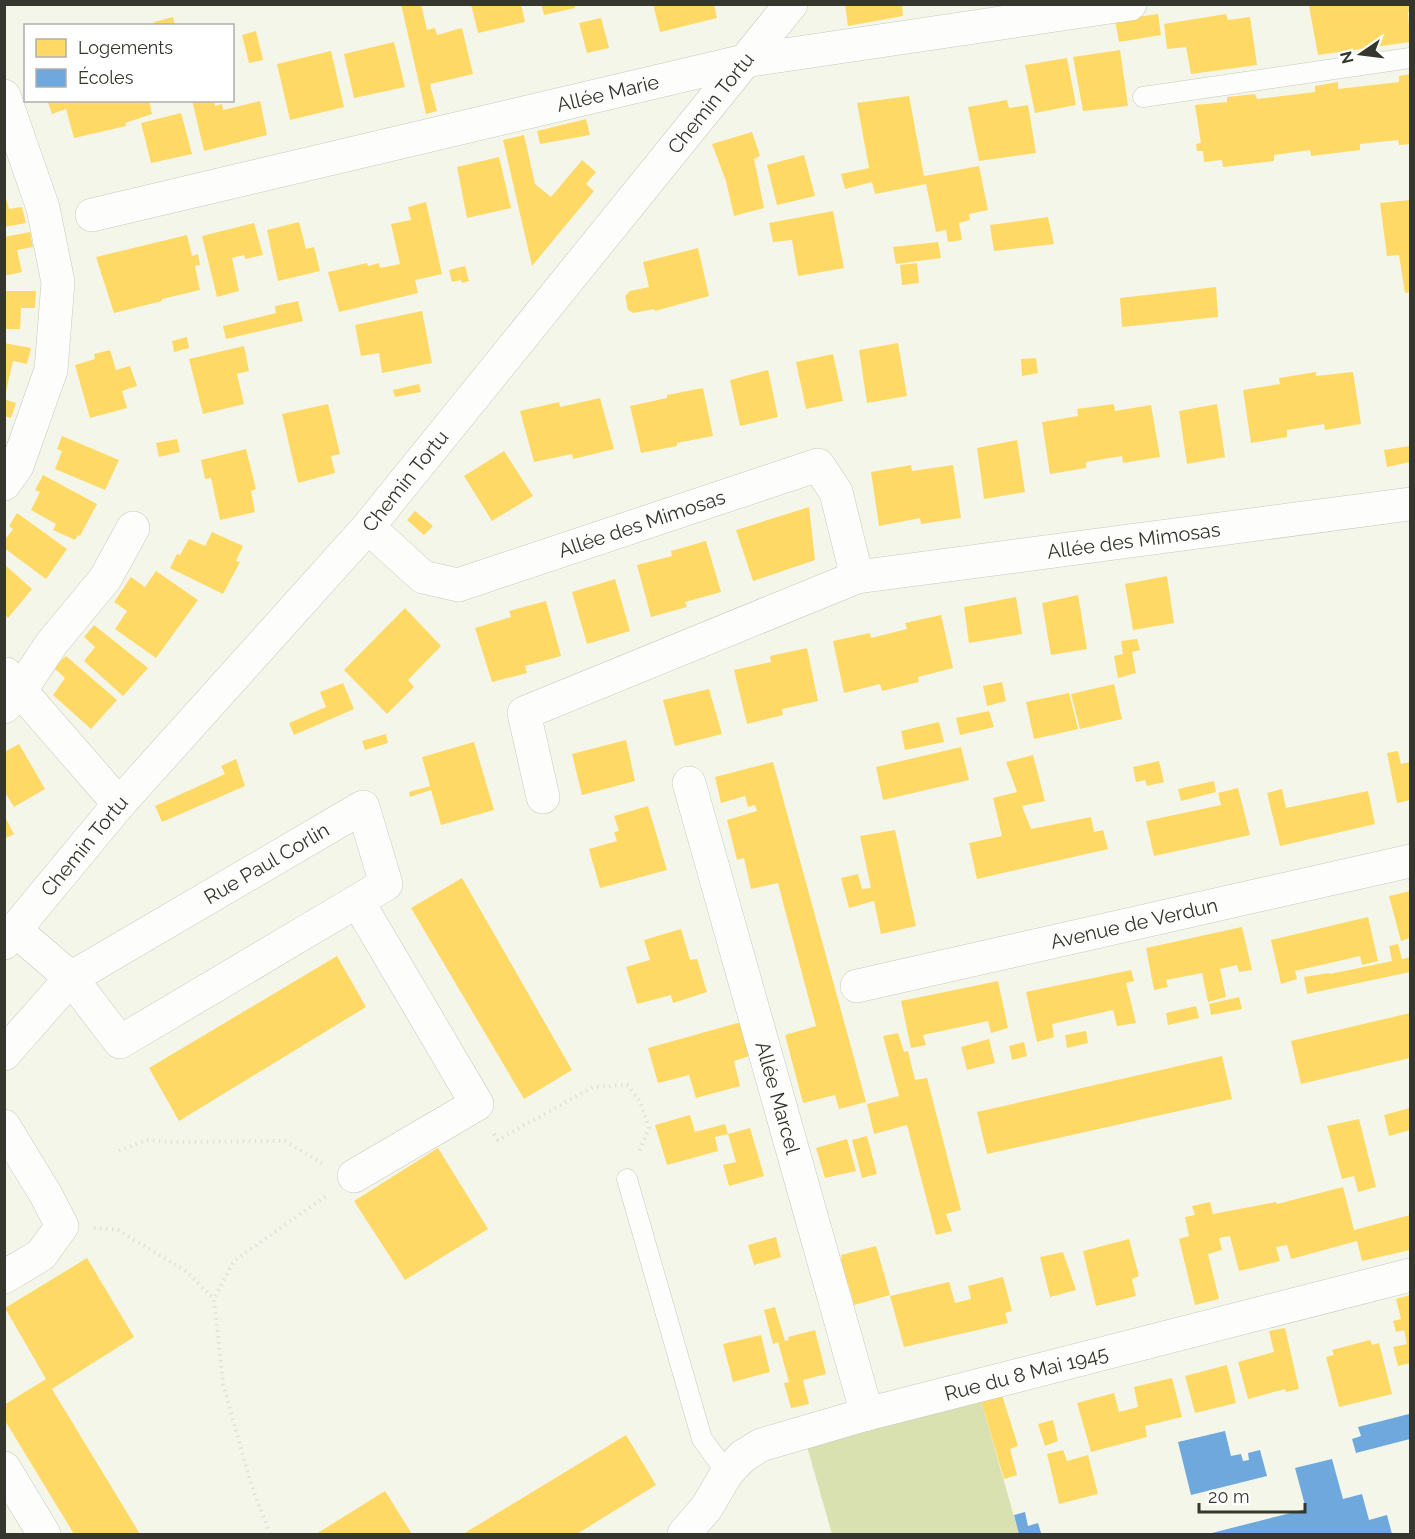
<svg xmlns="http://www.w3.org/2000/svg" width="1415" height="1539" font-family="Raleway,sans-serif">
<rect width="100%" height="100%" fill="#f4f6e9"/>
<path fill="#dae1b0" d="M981,1400L1019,1534H832L806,1443Z"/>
<path fill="#ffd966" d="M401,4H421L427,30L435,28L437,35L462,28L473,74L430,84L437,111L426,114Z
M471,4H521L525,22L478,33Z
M541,4H574L575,8L544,15Z
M653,4H714L717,18L660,32Z
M845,4H902L903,16L848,26Z
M1317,4H1410V12H1408L1410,42L1318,55L1309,6Z
M1158,14L1161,35L1119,42L1115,20Z
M1226,14L1228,20L1250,17L1257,65L1191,74L1186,47L1167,49L1164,24Z
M173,17L175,26H155L154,22Z
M601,18L609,48L587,53L579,23Z
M256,31L263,60L249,63L242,35Z
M394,42L405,87L354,98L344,54Z
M1120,50L1128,106L1083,111L1073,57Z
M331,51L344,107L290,120L277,64Z
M1067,58L1076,105L1035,113L1025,65Z
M1410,74V144L1399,145L1398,140L1360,144V150L1311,156L1310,150L1274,155V161L1223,167L1222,160L1204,162L1203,151H1197L1196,144L1201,143L1195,105L1227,102V97L1255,94L1257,99L1315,92V86L1338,82V89L1399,82V76Z
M909,96L924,176L979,166L988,210L969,214L970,220L959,223L962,240L948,242L946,230L936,232L926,184L875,194L872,182L845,189L841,174L869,168L857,103Z
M47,100H64L66,107L64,100H149L152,114L125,123L126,126L74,138L66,109L52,114Z
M192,100H214L215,106L222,104L223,110L260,101L267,135L204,151Z
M1007,100L1009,108L1028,105L1036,153L979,161L968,107Z
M181,113L192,154L151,163L141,123Z
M586,119L590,135L540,144L537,131Z
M752,132L760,156L754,159L764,208L734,216L726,181L712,144Z
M524,135L535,184L551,197L582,160L596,172L586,184L594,191L532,266L503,140Z
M804,155L815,196L777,205L767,165Z
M499,157L511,208L467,218L457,167Z
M4,191L9,209L22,207L26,223L4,227Z
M1410,200V292L1405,293L1399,255L1387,256L1380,203Z
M426,202L442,274L415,280L418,293L339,312L328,272L367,263L368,266L379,263L380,268L400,264L391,224L411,220L408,207Z
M833,211L844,268L798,276L792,240L773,242L769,223Z
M1048,217L1054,244L994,251L990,225Z
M299,222L306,249L314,247L320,271L278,281L267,230Z
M254,223L263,255L245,259L244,255L232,258L239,291L217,297L202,236Z
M30,232L33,247L17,250L22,272L4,276V237Z
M187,235L192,256L198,254L200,265L195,266L200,290L162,299V301L114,313L96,257Z
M938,242L941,258L896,264L893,247Z
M698,248L709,296L655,311L654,309L633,313L628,310L625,296L630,291L649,287L643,262Z
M917,263L919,283L902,285L900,265Z
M465,266L469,281L462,283L461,280L452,282L449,270Z
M1216,287L1218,317L1122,327L1120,298Z
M4,291H36L35,308H21L20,329H4Z
M298,301L303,321L226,339L223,326L276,313L275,306Z
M422,311L432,363L382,373L379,353L361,356L355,325Z
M187,337L189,348L174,352L172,341Z
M4,343L31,348L27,364L13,361L5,396Z
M898,343L907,396L867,403L859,350Z
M244,346L249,371L237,374L244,404L203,414L189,359Z
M110,350L116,370L130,366L137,386L122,391L127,408L90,418L75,365L95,359L94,354Z
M833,354L843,401L806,409L796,362Z
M1036,358L1038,373L1022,376L1021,359Z
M768,370L778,417L740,426L730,380Z
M1316,372V376L1353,372L1361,424L1325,430L1324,424L1287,430V437L1251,443L1243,390L1280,384L1279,378Z
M419,384L421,392L395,397L393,390Z
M703,388L713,436L677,443V446L641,453L630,406L667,398V395Z
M600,398L614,449L573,459L572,454L534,462L520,411L559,402L560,407Z
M4,399L16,403L11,418L4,416Z
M328,404L340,454L331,456L335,473L298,483L282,414Z
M1114,404L1115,411L1151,405L1160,457L1123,463L1122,456L1086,462V468L1050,474L1042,422L1078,416L1077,409Z
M1217,404L1225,457L1187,464L1179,411Z
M62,436L119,460L105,490L55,469L62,451L57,449Z
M177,439L180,452L159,457L156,443Z
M1017,440L1025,492L984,499L977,448Z
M1410,446V462L1387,467L1384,450Z
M246,449L256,489L251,491L255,512L220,520L211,478L205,479L201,460Z
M504,451L533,496L492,521L464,476Z
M911,465L912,471L953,465L961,518L921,524L920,518L879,526L871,472Z
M43,475L97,504L80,536L78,535L75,540L53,530L56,524L31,510L40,492L35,490Z
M809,507L815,560L753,581L736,530Z
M415,511L433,526L424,535L407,520Z
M17,513L67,549L46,579L4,548V541L13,529L9,526Z
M212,532L243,546L236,561L240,562L223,594L170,568L177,554L180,555L189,539L205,546Z
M706,541L721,592L685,602L687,607L651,617L637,565L672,556L671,551Z
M4,564L32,589L8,618L4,615Z
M156,571L198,600L156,658L115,629L127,611L114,602L131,577L145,587Z
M1167,576L1174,623L1133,630L1125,584Z
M615,579L630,631L587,644L572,592Z
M1078,595L1087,649L1051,655L1042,603Z
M1016,597L1022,634L969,643L964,607Z
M546,601L561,656L525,666L527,673L492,682L475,628L511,617L509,611Z
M405,608L441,646L408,680L414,687L387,714L344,670Z
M941,615L953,668L918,677L919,682L882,691L880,684L844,693L833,641L870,633L871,638L907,629L905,623Z
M94,625L148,668L123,696L84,661L95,647L84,637Z
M1137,639L1140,650L1132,652L1136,673L1118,678L1114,656L1123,654L1121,641Z
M807,648L818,701L782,709L783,715L747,724L734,670L771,662L770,656Z
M66,656L117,700L91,729L53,695L65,678L53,667Z
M1002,682L1006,701L987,706L983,686Z
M343,683L354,709L294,735L289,723L326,707L320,692Z
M1114,684L1122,719L1080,729L1071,694Z
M709,689L722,734L675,746L663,700Z
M1069,693L1078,729L1034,739L1026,702Z
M989,711L994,727L960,735L956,718Z
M939,722L944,742L905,750L901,731Z
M386,734L388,743L365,750L362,741Z
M626,740L635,781L582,795L572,754Z
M474,742L494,810L441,825L431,790L410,797L409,792L430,786L422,757Z
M19,744L45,789L14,807L4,791V752Z
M961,747L969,780L883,800L876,767Z
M1398,751L1401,764L1410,762V800L1397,803L1387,753Z
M1033,755L1045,801L1022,806L1031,829L1091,817L1094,832L1103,830L1108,849L977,879L969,843L1002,836L993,798L1017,792L1006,762Z
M236,759L245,786L162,822L155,806L225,774L221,766Z
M1159,761L1164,782L1147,786L1145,780L1136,782L1133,767Z
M773,762L866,1102L839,1109L835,1095L803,1103L785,1035L816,1026L781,895L778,883L751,889L744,858L737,860L727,820L757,811L755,805L748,807L745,796L721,803L715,777Z
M1214,781L1216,792L1181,801L1178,789Z
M1238,788L1250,835L1154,856L1146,821L1221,805L1218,793Z
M1282,789L1286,808L1368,791L1375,824L1280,846L1267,793Z
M648,806L667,870L600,888L589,849L617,841L614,832L619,831L614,816Z
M4,815L14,834L4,839Z
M895,830L916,926L881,934L874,901L849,908L841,878L858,874L862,889L871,888L860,836Z
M462,878L572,1070L524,1099L411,908Z
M1410,891V938L1401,941L1389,896Z
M1368,917L1378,961L1362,965L1360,956L1295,971L1297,979L1281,984L1271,940Z
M1242,927L1252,970L1239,972L1237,965L1220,969L1226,997L1208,1002L1202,973L1166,980L1168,987L1154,990L1146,948Z
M681,929L690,960L697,959L707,992L673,1003L671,995L637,1004L626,967L650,960L644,940Z
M1398,944L1402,959L1410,957V972L1307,994L1304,977L1329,973L1330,974L1392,961L1389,946Z
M337,956L366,1007L179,1121L149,1068Z
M1131,970L1134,981L1126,983L1136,1023L1117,1026L1113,1010L1052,1024L1054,1037L1037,1042L1026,992Z
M998,981L1008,1028L991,1033L988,1021L923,1035L926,1045L911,1048L901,1001Z
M1239,997L1242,1009L1211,1015L1209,1004Z
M1196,1006L1199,1018L1168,1025L1166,1013Z
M1410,1013V1058L1301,1084L1291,1041Z
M741,1022L750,1056L734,1061L740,1086L696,1098L689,1075L658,1083L648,1048Z
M1086,1031L1088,1043L1067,1048L1065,1035Z
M898,1033L904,1052L908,1051L915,1080L927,1078L961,1210L946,1214L952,1231L936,1235L907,1125L874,1134L867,1104L899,1096L883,1036Z
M989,1039L995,1063L967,1070L961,1047Z
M1024,1042L1027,1056L1012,1060L1009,1046Z
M1222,1056L1232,1099L987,1154L977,1112Z
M1410,1108V1130L1389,1136L1384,1115Z
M690,1115L695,1132L725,1124L728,1134L715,1137L718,1151L667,1165L655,1125Z
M1359,1119L1376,1187L1358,1192L1354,1176L1342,1179L1327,1126Z
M750,1128L764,1176L729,1186L723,1165L736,1162L728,1134Z
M867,1136L877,1174L862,1178L852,1140Z
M847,1139L856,1171L825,1178L816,1148Z
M438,1148L488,1229L405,1280L354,1201Z
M1343,1187L1354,1230L1410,1215V1250L1362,1261L1357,1241L1291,1259L1287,1245L1276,1247L1280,1261L1239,1271L1230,1236L1219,1238L1222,1250L1208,1254L1219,1299L1195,1305L1179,1239L1189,1236L1185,1217L1195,1215L1192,1206L1210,1202L1213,1214L1276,1202L1277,1204Z
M776,1237L781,1257L754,1265L748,1245Z
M1129,1239L1139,1276L1132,1279L1136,1296L1096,1306L1083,1251Z
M876,1246L890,1295L854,1305L848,1283L836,1286L830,1262L842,1258L841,1255Z
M1063,1252L1076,1290L1050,1297L1040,1257Z
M87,1258L134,1337L52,1389L140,1534H74L4,1419V1405L46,1379L5,1308Z
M1003,1277L1012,1311L1005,1313L1008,1323L904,1347L890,1296L949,1282L955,1303L971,1299L968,1286Z
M1410,1295V1363L1398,1366L1393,1347L1407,1344L1404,1330L1396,1332L1393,1321L1401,1319L1396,1299Z
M775,1307L785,1341L789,1340L788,1337L815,1330L826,1374L803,1380L809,1404L791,1408L784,1383L789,1382L778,1342L773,1344L764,1310Z
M1285,1328L1299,1389L1286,1392L1285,1389L1248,1399L1238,1362L1274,1352L1269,1331Z
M761,1335L770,1372L733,1382L723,1344Z
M1370,1340L1372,1345L1379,1343L1392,1394L1339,1407L1326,1357L1334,1355L1332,1350Z
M1227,1365L1236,1403L1195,1413L1185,1376Z
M1172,1378L1182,1417L1145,1426L1147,1437L1091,1452L1077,1403L1114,1393L1119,1412L1138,1407L1134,1387Z
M1002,1395L1018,1446L1010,1449L1017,1475L1004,1479L981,1400Z
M1053,1420L1058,1441L1045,1446L1038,1424Z
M626,1435L656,1485L577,1534H463Z
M1063,1450L1067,1461L1088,1455L1098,1494L1059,1504L1047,1454Z
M385,1491L412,1534H316Z"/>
<path fill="#6fa8dc" d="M1409,1414L1410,1439L1356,1453L1352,1439L1361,1436L1358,1427Z
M1225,1431L1231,1456L1241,1454L1243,1461L1249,1460L1248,1453L1260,1450L1267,1476L1191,1495L1178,1442Z
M1332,1459L1343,1499L1362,1494L1369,1520L1387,1515L1392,1534H1208L1306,1509L1295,1468Z
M1025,1512L1028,1526L1038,1523L1041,1533L1019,1534L1014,1515Z"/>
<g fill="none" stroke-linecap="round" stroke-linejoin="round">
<defs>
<path id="lane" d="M1143,97L1410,58
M627,1179L702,1439L727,1473"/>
<g id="street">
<path d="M4,96L43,208L58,282L51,370L17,466L4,484"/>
<path id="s1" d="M92,215L744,61L1130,4"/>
<path id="s2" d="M368,527L423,577L458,585L818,465L836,492L857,577L524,713L543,797"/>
<path id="s3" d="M857,577L1410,504"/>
<path d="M6,674L119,804"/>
<path d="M4,707L20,691L52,643L105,579L133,528"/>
<path id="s4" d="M689,783L867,1414"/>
<path id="s5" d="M857,986L1410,861"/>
<path id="s6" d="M4,1054L71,978L363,807L386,884L120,1042L71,978L15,930"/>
<path d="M4,1126L46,1195L62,1226L41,1255L4,1277"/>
<path d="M354,1176L477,1104L358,902"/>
<path d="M4,1468L44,1534"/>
<path id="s7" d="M684,1534L707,1507L727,1473L743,1456L761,1445L867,1414L1410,1275"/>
</g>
<g id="secondary">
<path id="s8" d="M4,943L119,804L368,527L791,4"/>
</g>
</defs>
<use href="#lane" stroke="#c7c9bf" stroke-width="21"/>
<use href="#street" stroke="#c7c9bf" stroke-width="34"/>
<use href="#secondary" stroke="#c7c9bf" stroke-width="34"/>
<path stroke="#e0e2dd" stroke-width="4" stroke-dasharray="1.5 4.5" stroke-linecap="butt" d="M494,1134L498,1140L593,1087L627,1085L640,1101L649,1128L638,1154
M119,1151L146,1140L171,1142L285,1141L323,1164
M94,1228L118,1230L186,1271L214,1299
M270,1534L251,1484L223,1384L214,1299L234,1261L326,1196"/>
<use href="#lane" stroke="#fdfefc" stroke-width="20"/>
<use href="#street" stroke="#fdfefc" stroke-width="33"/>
<use href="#secondary" stroke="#fdfefc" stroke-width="33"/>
</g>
<g text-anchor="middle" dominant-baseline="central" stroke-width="6" stroke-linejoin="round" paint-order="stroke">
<g font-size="20" fill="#35362d" stroke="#fff">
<text stroke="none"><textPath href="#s1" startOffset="530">Allée Marie</textPath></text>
<text stroke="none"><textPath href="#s8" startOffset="1098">Chemin Tortu</textPath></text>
<text stroke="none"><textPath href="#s8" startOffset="612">Chemin Tortu</textPath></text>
<text stroke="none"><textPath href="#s2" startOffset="304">Allée des Mimosas</textPath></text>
<text stroke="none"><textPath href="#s3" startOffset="279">Allée des Mimosas</textPath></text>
<text stroke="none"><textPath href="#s8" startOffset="126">Chemin Tortu</textPath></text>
<text stroke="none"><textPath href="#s6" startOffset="328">Rue Paul Corlin</textPath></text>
<text stroke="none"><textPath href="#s5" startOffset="284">Avenue de Verdun</textPath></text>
<text stroke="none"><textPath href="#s4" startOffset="327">Allée Marcel</textPath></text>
<text stroke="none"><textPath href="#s7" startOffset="394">Rue du 8 Mai 1945</textPath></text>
</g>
</g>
<rect width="1415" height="1539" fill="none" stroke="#35362d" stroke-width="12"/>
<rect x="24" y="24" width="210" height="78" fill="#ffffff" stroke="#aeafab" stroke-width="1.5"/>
<rect x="36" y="39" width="30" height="18" fill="#ffd966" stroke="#aeafab" stroke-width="1.5"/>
<text x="78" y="54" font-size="18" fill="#35362d">Logements</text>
<rect x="36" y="69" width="30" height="18" fill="#6fa8dc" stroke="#aeafab" stroke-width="1.5"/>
<text x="78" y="84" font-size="18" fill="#35362d">Écoles</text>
<g transform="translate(1361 54) rotate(256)" stroke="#ffffff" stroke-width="4.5" paint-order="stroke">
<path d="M0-4.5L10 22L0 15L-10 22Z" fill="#35362d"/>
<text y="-9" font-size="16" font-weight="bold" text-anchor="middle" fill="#35362d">N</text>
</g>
<path d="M1199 1503v9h106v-9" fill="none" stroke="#35362d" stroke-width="3"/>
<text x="1208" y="1503" font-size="18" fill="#35362d" stroke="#ffffff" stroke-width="4.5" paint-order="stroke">20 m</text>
</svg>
